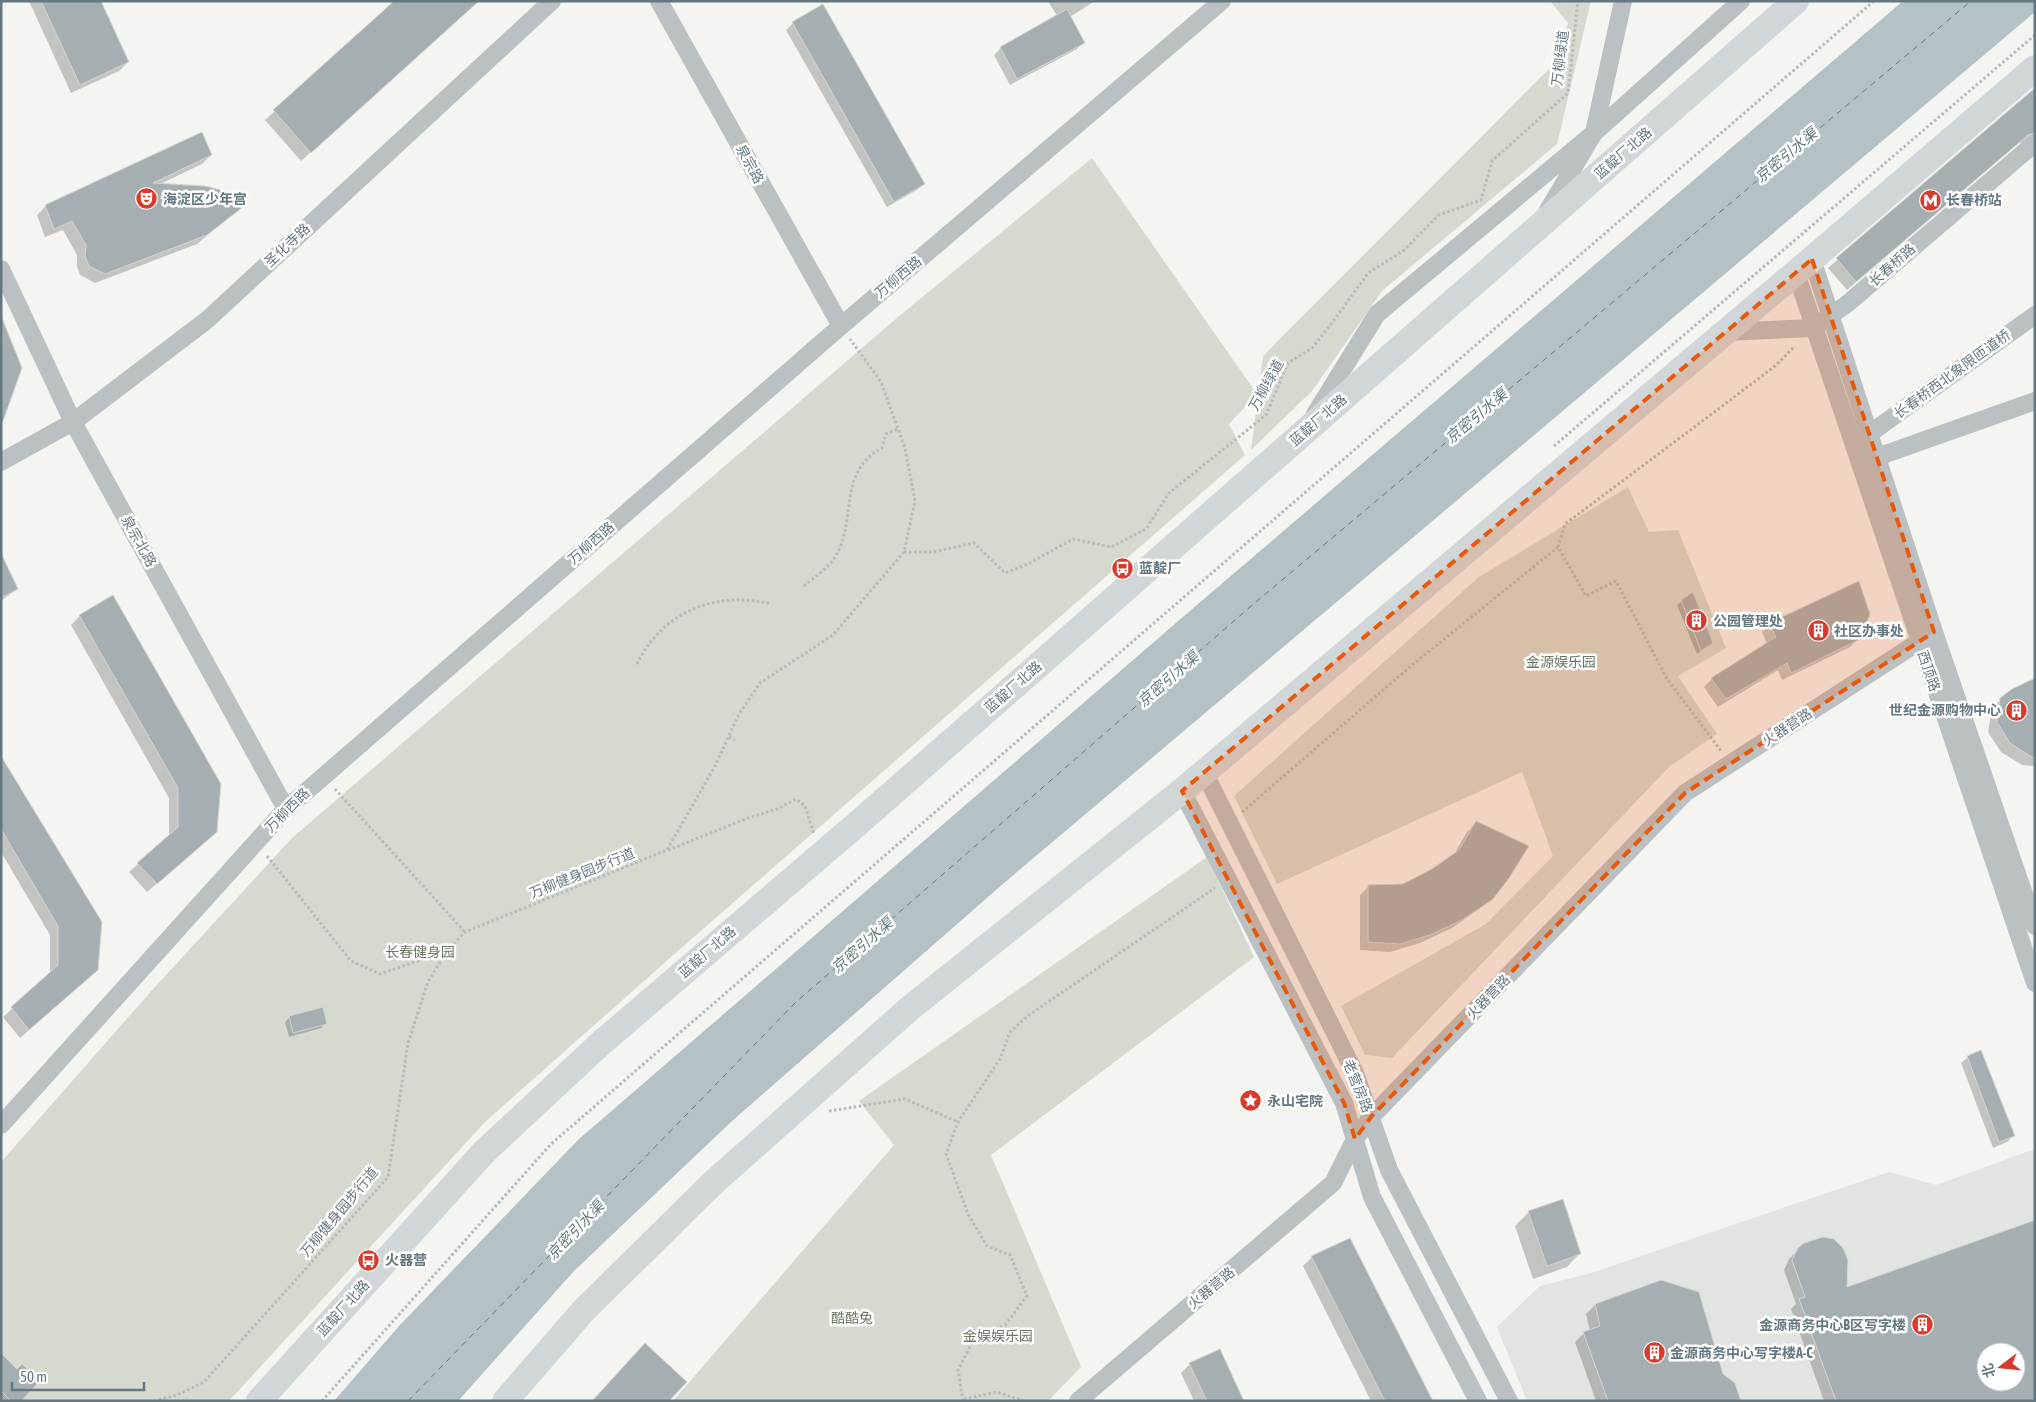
<svg xmlns="http://www.w3.org/2000/svg" width="2036" height="1402" font-family="'Asap Condensed','Noto Sans SC',sans-serif">
<rect width="100%" height="100%" fill="#f4f4f1"/>
<path fill="#e2e4e2" fill-rule="evenodd" d="M2035,1149V1401H1527L1497,1327L1540,1286L1591,1273L1889,1172L1936,1185ZM1986,1352H2016V1382H1986Z"/>
<path fill="#d5d9d0" d="M1550,1H1591L1557,144L1382,291L1312,391L1251,450L1263,356L1555,63L1568,23Z
M1092,158L1257,394L1229,424L1245,455L679,950L485,1122L229,1401H1V1162L154,988L292,838L898,317Z
M1628,487L1649,532L1678,530L1726,648L1678,676L1717,734L1670,766L1392,1058L1365,1055L1341,1006L1486,924L1553,856L1522,772L1277,884L1234,796L1479,577Z
M1207,857L1254,957L991,1155L1081,1367L1048,1401H673L894,1145L859,1101Z"/>
<path fill="#b4c2c5" d="M1903,1H2035V12L1004,883L731,1122L574,1271L458,1401H334L399,1326L578,1140L1177,622Z"/>
<path fill="#0003" fill-rule="evenodd" d="M29,1H99L128,62L119,71L71,93Z
M396,1L463,15L301,161L265,120Z
M1048,1H1095L1070,17L1083,42L1077,49L1010,85L994,55L1001,48L1057,16Z
M793,23L924,183L917,190L887,207L786,30Z
M2035,90V145L2030,142L2018,143L1847,290L1828,268Z
M211,155L202,164L158,185L241,207L197,244L95,283L80,275L77,266V255L63,230L45,237L37,215L46,206Z
M1,319L21,368L1,423Z
M1,556L17,589L1,601Z
M113,597L206,841L147,892L129,872L169,836V798L71,625L80,616Z
M1682,601L1712,642L1697,654L1677,605Z
M1770,624L1859,638L1850,647L1782,680L1778,670L1718,707L1704,687L1712,679L1767,644L1762,632Z
M2035,681V766L2022,765L2001,752L1988,732L1992,708L2001,699Z
M1,758L87,979L20,1038L3,1017L50,974V935L1,852Z
M1476,823L1492,898L1482,907L1452,928L1420,943L1390,952L1360,950V895L1369,886L1403,885L1433,871L1453,856L1467,832Z
M322,1009L326,1023L321,1028L289,1037L285,1022L289,1018Z
M1968,1057L2013,1136L2007,1142L1993,1148L1961,1063Z
M1529,1212L1580,1253L1567,1267L1533,1279L1515,1226Z
M2035,1221V1401H1824L1791,1309L1796,1304L1784,1270L1789,1259L1804,1244L1846,1289ZM1986,1352H2016V1382H1986Z
M1312,1257L1432,1401H1371L1303,1266Z
M1595,1305L1722,1374L1739,1401H1596L1575,1342L1584,1333L1590,1331L1586,1314Z
M1,1355L17,1371L19,1401H1Z
M1190,1364L1243,1401H1194L1181,1373Z"/>
<g fill="none" stroke-linecap="round" stroke-linejoin="round">
<path stroke="#617a7d" stroke-width="1" stroke-dasharray="6 5" stroke-linecap="butt" d="M408,1401L795,1003L1250,607L1971,1"/>
</g>
<path fill="#a5aeb1" stroke="#d6d5d4" fill-rule="evenodd" d="M41,1H101L129,62L80,85Z
M394,1H479L311,153L273,110Z
M823,4L925,184L894,202L792,22Z
M1067,9L1085,43L1017,79L1000,47Z
M2035,88V133L2028,135L1856,282L1836,258Z
M202,132L212,155L153,183L205,186L228,192L243,207L207,235L105,274L89,266L85,256L86,245L72,221L54,229L45,205Z
M2,318L22,368L3,421H1Z
M1,553L18,589L1,598Z
M1859,581L1870,614L1860,639L1791,673L1787,663L1726,699L1711,678L1776,637L1769,623Z
M1693,592L1713,643L1701,651L1681,600Z
M113,595L221,784L217,832L157,884L137,863L178,827V788L79,615Z
M2035,678V759L2010,743L1997,722L2000,698L2012,689Z
M1,756L102,922L98,970L29,1030L11,1007L58,965V926L1,829Z
M1476,821L1529,846L1509,878L1493,899L1462,920L1430,935L1400,944L1368,942V885L1403,884L1432,869L1459,850Z
M323,1007L327,1024L293,1033L289,1016Z
M1981,1050L2015,1136L1999,1142L1967,1056Z
M1563,1199L1581,1254L1547,1266L1528,1211Z
M2035,1220V1401H1836L1799,1299L1805,1297L1792,1260L1798,1248L1804,1243L1823,1237L1834,1239L1843,1248L1848,1260L1847,1287ZM1986,1352H2016V1382H1986Z
M1350,1238L1433,1401H1385L1311,1256Z
M1661,1280L1699,1292L1723,1374L1735,1383L1741,1401H1608L1583,1332L1600,1326L1595,1304Z
M645,1343L687,1382L669,1401H592Z
M1220,1349L1244,1401H1207L1189,1363Z
M1,1353L17,1369L22,1364L40,1381L21,1401H11L1,1391Z"/>
<g fill="none" stroke-linecap="round" stroke-linejoin="round">
<path stroke="#b6babb" stroke-width="3" stroke-dasharray="2.5 2.5" stroke-linecap="butt" d="M1554,446L2035,35
M1558,547L1565,524L1721,407L1775,366L1795,346
M904,552H933L974,543L1005,573L1028,564L1073,539L1111,547L1146,529L1169,493L1266,415L1288,363L1312,348L1335,319L1368,273L1403,251L1439,215L1481,200L1492,161L1568,93L1578,1
M804,586C814,578 825,570 833,560C859,524 835,473 882,448L886,434L898,429
M637,664C655,626 692,601 735,600C746,599 758,602 770,603
M729,737L735,740
M335,789L465,932
M1242,812L1411,666L1558,547L1586,596L1616,581L1667,679L1721,751
M668,850L748,818L777,809L796,799L805,806L814,834
M267,856L351,961L380,974L446,951
M829,1111L905,1099L958,1122
M964,1399L997,1392L1024,1401
M154,1401L177,1395L204,1382L388,1177L408,1043L428,982L447,951L465,932L667,850L715,766L739,714L760,683L833,635L904,552L915,501L905,448L881,382L850,339
M322,1401L551,1144L1874,1
M963,1401L958,1370L974,1339L1005,1325L1027,1296L1010,1255L987,1246L968,1214L946,1154L958,1122L1000,1059L1010,1032L1029,1015L1215,888"/>
<path stroke="#bbc1c3" stroke-width="18" d="M659,1L841,326
M1548,210L1594,133L1623,1
M1812,259L1934,632L2035,926
M1,269L73,422L286,809
M1796,273L2035,983
M1726,332L1813,328L1847,304L2035,143
M1315,414L1377,314L1594,133L1741,1
M1869,434L2035,315
M1877,457L2035,401
M1,462L73,422L207,320L552,1
M1204,772L1355,1073L1389,1170L1509,1401
M1182,791L1344,1103L1372,1197L1478,1401
M1,1125L286,809L841,326L1222,1
M1078,1401L1333,1183L1355,1139L1371,1117L1685,793L1934,632"/>
<path stroke="#d1d6d9" stroke-width="26" d="M259,1401L484,1152L600,1044L856,825L1796,1
M505,1401L584,1310L714,1182L909,1009L1182,791L1812,259L2035,68"/>
</g>
<path fill="#e8590c" fill-opacity="0.2" stroke="#e8590c" stroke-width="4" stroke-dasharray="10 6" stroke-linejoin="round" d="M1812,259L1934,632L1685,793L1371,1117L1355,1139L1344,1103L1182,791Z"/>
<defs>
<symbol id="theatre-disc" viewBox="-11 -11 22 22"><circle r="9.5" fill="#d83b2e" stroke="#fff"/><path d="M-5-5.5Q0-4 5-5.5V0Q5 5 0 6Q-5 5-5 0ZM-3.3-2.5H-1v1.5H-3.3ZM1-2.5H3.3v1.5H1ZM-2.8 1Q0 5.5 2.8 1Z" fill="#fff"/></symbol>
<symbol id="metro-disc" viewBox="-11 -11 22 22"><circle r="9.5" fill="#d83b2e" stroke="#fff"/><path d="M-5.5 5V-5H-3L0 0L3-5H5.5V5H3V-.5L0 4L-3-.5V5Z" fill="#fff"/></symbol>
<symbol id="bus-disc" viewBox="-11 -11 22 22"><circle r="9.5" fill="#d83b2e" stroke="#fff"/><path d="M-5-6H5V4H4V6H2V4H-2V6H-4V4H-5ZM-3.5-4V0h7V-4ZM-3.5 1.2v1.5H-2V1.2ZM2 1.2v1.5H3.5V1.2Z" fill="#fff"/></symbol>
<symbol id="building-disc" viewBox="-11 -11 22 22"><circle r="9.5" fill="#d83b2e" stroke="#fff"/><path d="M-4-6H4V6H1V3H-1V6H-4ZM-2.5-4.3h1.7v1.8h-1.7ZM.8-4.3h1.7v1.8H.8ZM-2.5-1h1.7V.8h-1.7ZM.8-1h1.7V.8H.8Z" fill="#fff"/></symbol>
<symbol id="sight-disc" viewBox="-11 -11 22 22"><circle r="9.5" fill="#d83b2e" stroke="#fff"/><path d="M0-6L1.8-2.2L6-1.7L2.9 1.2L3.7 5.4L0 3.3L-3.7 5.4L-2.9 1.2L-6-1.7L-1.8-2.2Z" fill="#fff"/></symbol>
</defs>
<g fill-rule="evenodd">
<use href="#theatre-disc" x="134" y="186" width="25" height="25"/>
<use href="#metro-disc" x="1918" y="188" width="25" height="25"/>
<use href="#bus-disc" x="1110" y="556" width="25" height="25"/>
<use href="#building-disc" x="1684" y="608" width="25" height="25"/>
<use href="#building-disc" x="1806" y="618" width="25" height="25"/>
<use href="#building-disc" x="2004" y="698" width="25" height="25"/>
<use href="#sight-disc" x="1238" y="1088" width="25" height="25"/>
<use href="#bus-disc" x="356" y="1248" width="25" height="25"/>
<use href="#building-disc" x="1910" y="1312" width="25" height="25"/>
<use href="#building-disc" x="1642" y="1340" width="25" height="25"/>
</g>
<g text-anchor="middle" dominant-baseline="central" stroke-width="5" stroke-linejoin="round" paint-order="stroke">
<g font-size="14" fill="#657880" stroke="#fff">
<text transform="translate(1560 58) rotate(-83)">万柳绿道</text>
<text transform="translate(1623 153) rotate(-41)">蓝靛厂北路</text>
<text transform="translate(750 164) rotate(61)">泉宗路</text>
<text transform="translate(287 245) rotate(-43)">圣化寺路</text>
<text transform="translate(1892 265) rotate(-41)">长春桥路</text>
<text transform="translate(898 277) rotate(-40)">万柳西路</text>
<text transform="translate(1952 374) rotate(-36)">长春桥西北象限匝道桥</text>
<text transform="translate(1266 385) rotate(-61)">万柳绿道</text>
<text transform="translate(1318 420) rotate(-41)">蓝靛厂北路</text>
<text transform="translate(139 541) rotate(61)">泉宗北路</text>
<text transform="translate(591 543) rotate(-41)">万柳西路</text>
<text transform="translate(1929 671) rotate(71)">西顶路</text>
<text transform="translate(1013 687) rotate(-41)">蓝靛厂北路</text>
<text transform="translate(1787 727) rotate(-33)">火器营路</text>
<text transform="translate(287 810) rotate(-45)">万柳西路</text>
<text transform="translate(582 873) rotate(-22)">万柳健身园步行道</text>
<text transform="translate(707 952) rotate(-41)">蓝靛厂北路</text>
<text transform="translate(1488 997) rotate(-46)">火器营路</text>
<text transform="translate(1358 1086) rotate(68)">老营房路</text>
<text transform="translate(339 1212) rotate(-50)">万柳健身园步行道</text>
<text transform="translate(1211 1288) rotate(-40)">火器营路</text>
<text transform="translate(343 1308) rotate(-48)">蓝靛厂北路</text>
</g>
<g font-size="14" font-weight="bold" fill="#657880" stroke="#fff" text-anchor="start">
<text x="163" y="199">海淀区少年宫</text>
<text x="1946" y="200">长春桥站</text>
<text x="1139" y="568">蓝靛厂</text>
<text x="1713" y="621">公园管理处</text>
<text x="1834" y="631">社区办事处</text>
<text x="2001" y="710" text-anchor="end">世纪金源购物中心</text>
<text x="1267" y="1101">永山宅院</text>
<text x="385" y="1260">火器营</text>
<text x="1906" y="1325" text-anchor="end">金源商务中心B区写字楼</text>
<text x="1670" y="1353">金源商务中心写字楼A-C</text>
</g>
<g font-size="14" fill="#6b7864" stroke="#fff">
<text x="1561" y="662">金源娱乐园</text>
<text x="420" y="952">长春健身园</text>
<text x="852" y="1318">酷酷兔</text>
<text x="998" y="1336">金娱娱乐园</text>
</g>
<g font-size="15" font-style="italic" fill="#617a7d" stroke="#fff">
<text transform="translate(1786 155) rotate(-40)">京密引水渠</text>
<text transform="translate(1476 416) rotate(-40)">京密引水渠</text>
<text transform="translate(1168 679) rotate(-41)">京密引水渠</text>
<text transform="translate(862 945) rotate(-41)">京密引水渠</text>
<text transform="translate(575 1230) rotate(-46)">京密引水渠</text>
</g>
</g>
<rect width="2036" height="1402" fill="none" stroke="#657880" stroke-width="5"/>
<g transform="translate(2001 1367) rotate(254)"><circle r="24" fill="#ffffff" stroke="#c1c9cc"/>
<path d="M0-4L9 19L0 12L-9 19Z" fill="#d83b2e"/>
<text y="-8" font-size="14" font-weight="bold" text-anchor="middle" fill="#657880">北</text>
</g>
<path d="M12 1382v8h132v-8" fill="none" stroke="#657880" stroke-width="2.5"/>
<text x="20" y="1382" font-size="15" fill="#657880" stroke="#ffffff" stroke-width="4" paint-order="stroke">50 m</text>
</svg>
